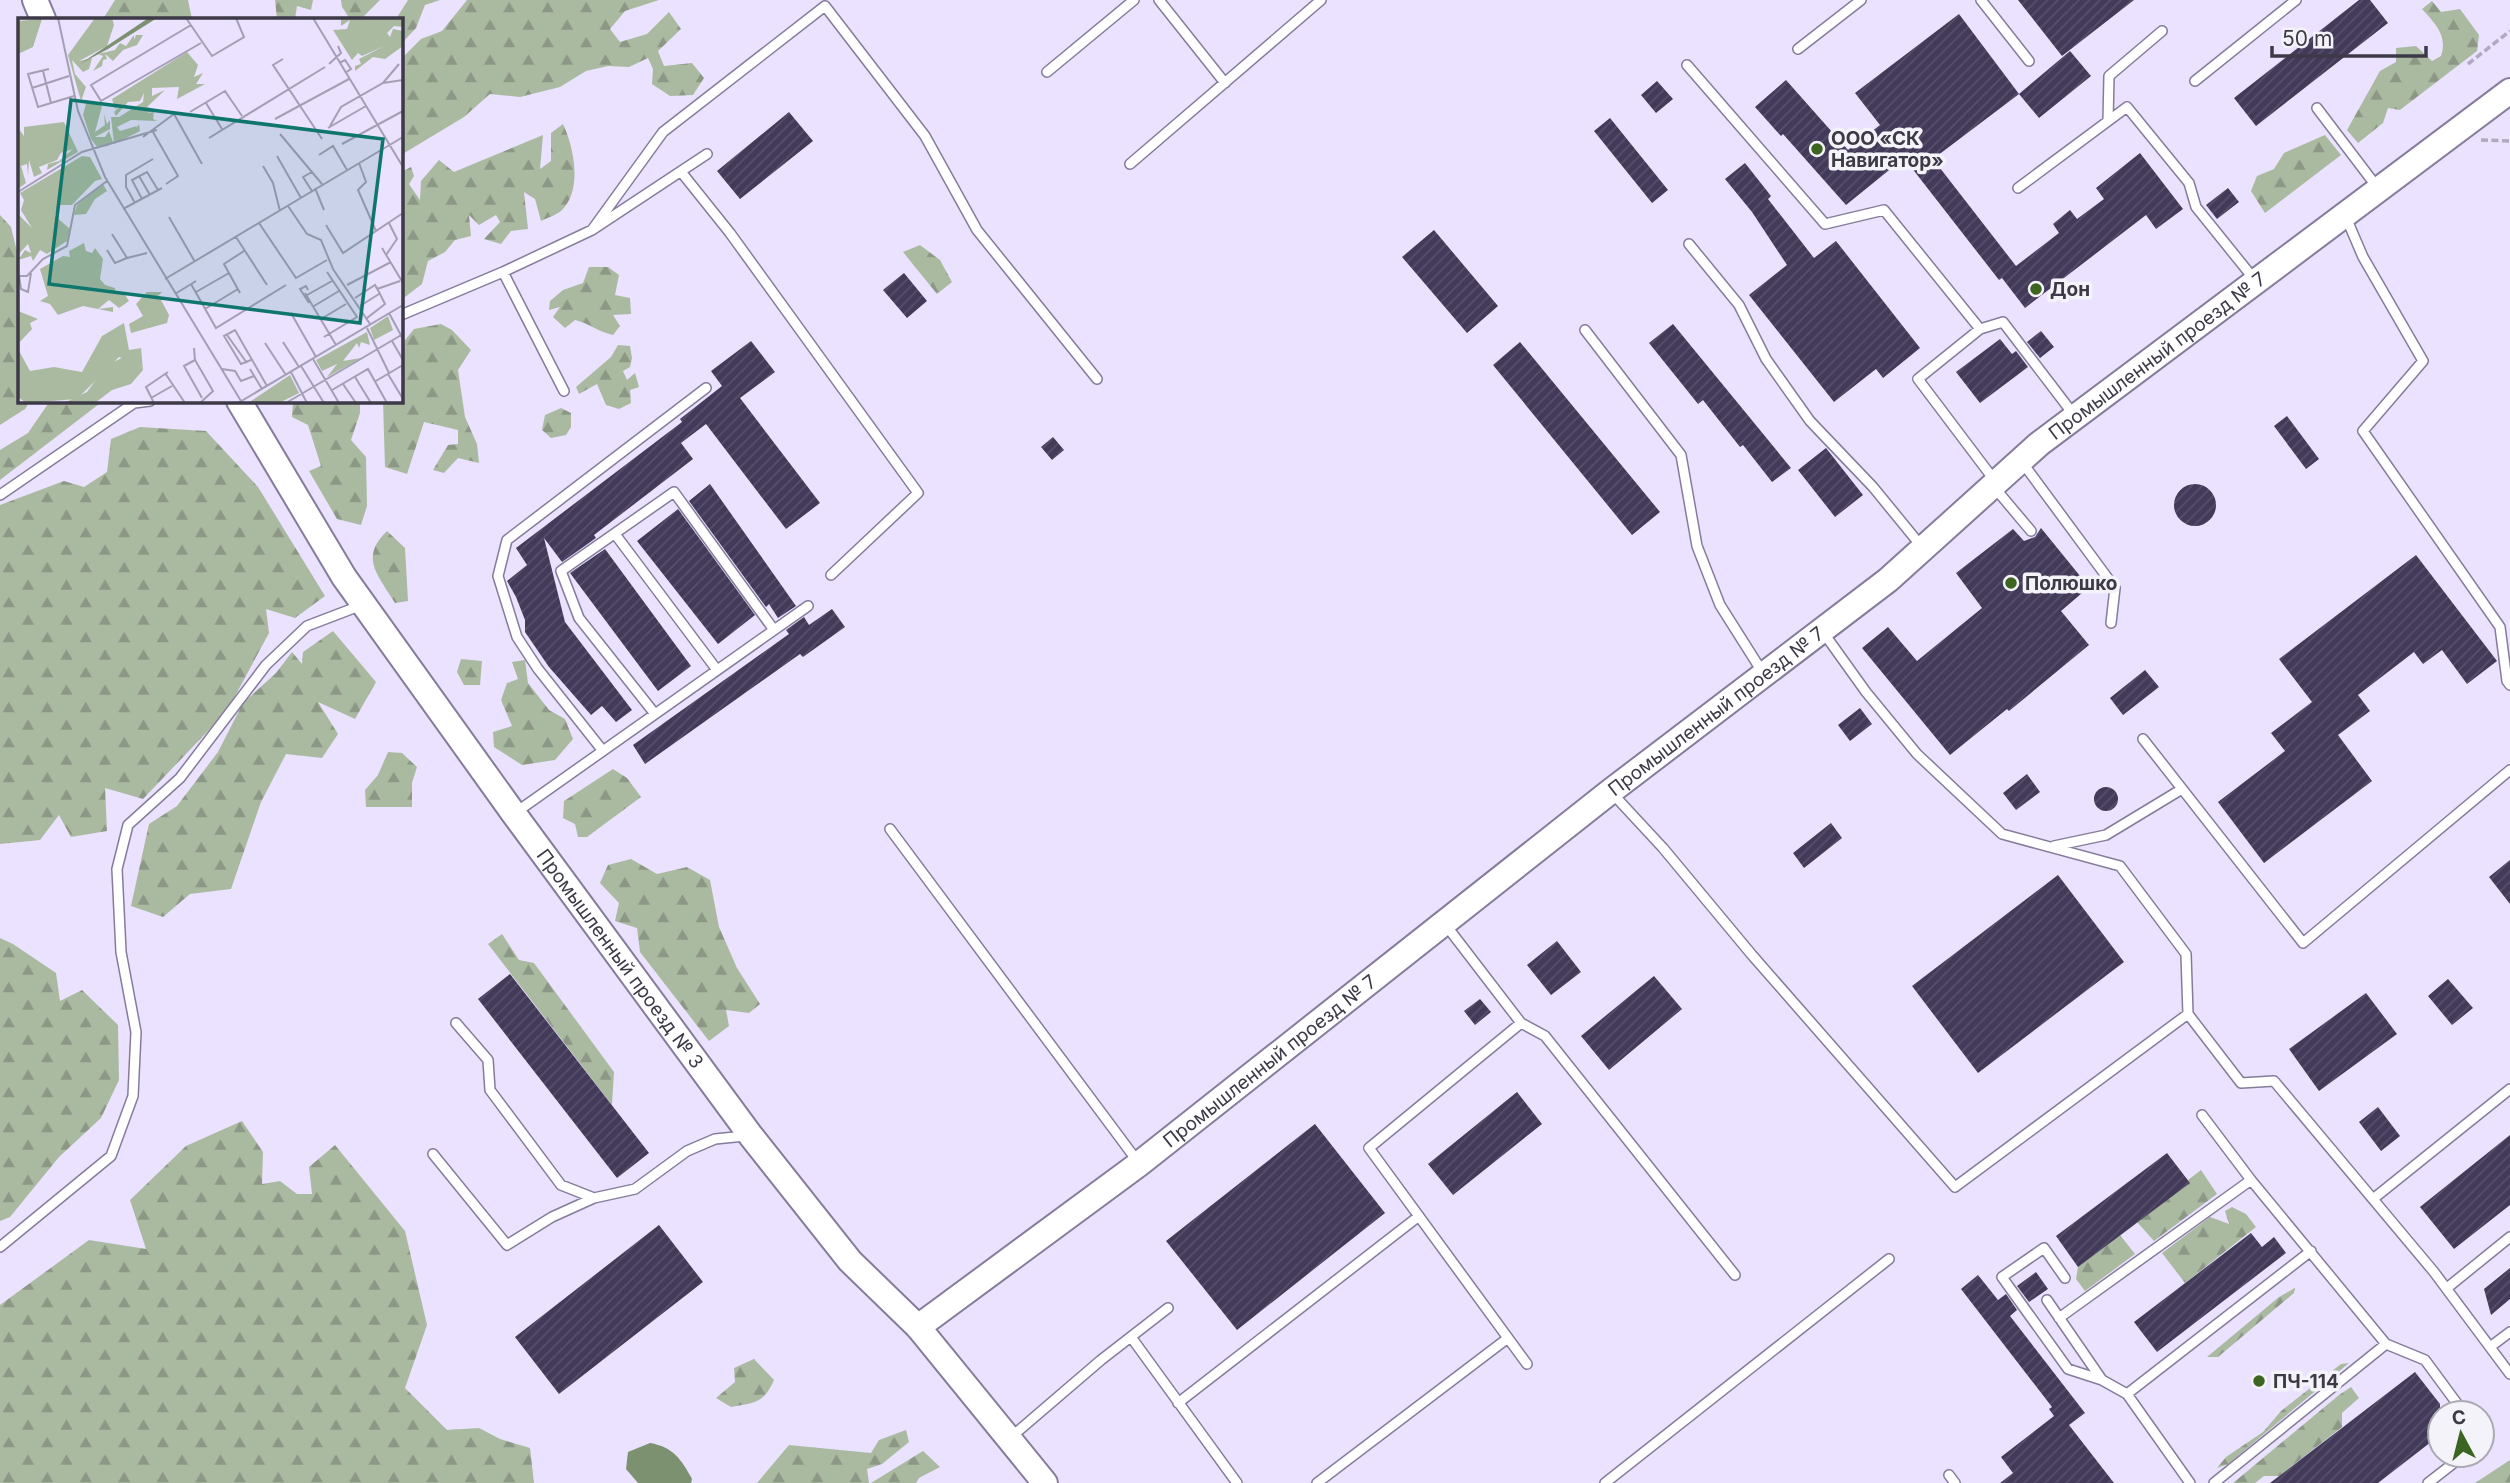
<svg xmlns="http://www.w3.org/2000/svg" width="2510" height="1483" font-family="Inter,sans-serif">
<defs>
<pattern id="forest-firs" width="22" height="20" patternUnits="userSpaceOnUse" patternTransform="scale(1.75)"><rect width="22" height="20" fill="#aabaa1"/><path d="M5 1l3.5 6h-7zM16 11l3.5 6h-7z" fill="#8c9885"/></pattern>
<pattern id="building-hatch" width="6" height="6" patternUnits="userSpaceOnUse" patternTransform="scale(1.75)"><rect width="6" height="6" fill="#433a5a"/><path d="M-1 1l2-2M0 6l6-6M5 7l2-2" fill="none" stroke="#564f6a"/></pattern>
</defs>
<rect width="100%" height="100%" fill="#eae2ff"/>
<path fill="url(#forest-firs)" d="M115,0H188L192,19H103Z
M275,0H313L311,10L297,6L295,19H277Z
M341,0H380L361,19H350L342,7Z
M408,0H440L425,5L416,28L401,44V19H396Z
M467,0H659L625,11L610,29L620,42L647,34L669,12L681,29L658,51L664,66L692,63L704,78L693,95L670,96L652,84L653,69L648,58L629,67L608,66L586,71L560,87L520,97L490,94L464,117L401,155V76L403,69L401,59L421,39L442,31Z
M2432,1L2441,12L2460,9L2479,35L2477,51L2400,110L2388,108L2383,123L2358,143L2347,130L2380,71L2396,62V48L2416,46L2432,61L2441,56C2448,36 2435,23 2422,9Z
M563,124C574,147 583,191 561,211C556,215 547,218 541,221L535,199L524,192L528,229L511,231L501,244L484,239L500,222L496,215L479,225L469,215L471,236L455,240L445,252L428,261L422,284L401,300V172L411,167L414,176L409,184L420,200L421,181L439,160L454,172L543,135L540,169L551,161V133Z
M2325,135L2341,155L2265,213L2251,191L2257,176L2274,169L2284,153Z
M0,215L11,227L19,260V401H30L25,409L0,425Z
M920,245L940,260L952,282L937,294L903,252Z
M589,267H608L619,275L615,295L630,298L631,314L613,315L620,326L613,335C598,332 589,323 575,320L565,328L553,317L560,307L549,310L550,301L563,290L583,283Z
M441,324L452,330L471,350L458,370L465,417L477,444L479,463L458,458L444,473L433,470L448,445L458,444V430L424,422L407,474L385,467L383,401H401V345L414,329Z
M618,345L630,346L632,358L630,367L623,371L627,380L635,373L639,387L630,390L631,403L619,409L606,405L597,384L579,394L576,387L611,357Z
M50,401H103L0,480V450L28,433Z
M293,401H360V413L351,440L366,457L367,506L361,525L337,519L309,471L321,466L308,425L292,417Z
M561,408L571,413V427L566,435L551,438L542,430L545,415Z
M140,427L206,431L258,487L325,596L295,618L266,609L269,633L227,711L143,799L105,788L107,831L71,837L59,815L40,840L0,844V505L64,481L84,487L107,472L111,439Z
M387,531L405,548L408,601L395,603C378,575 359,558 387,531Z
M333,631L376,682L355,719L318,702L338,734L322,758L286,754L261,802L231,889L190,894L163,917L131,906L149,824L177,806L218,752L243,703L276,673L292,652L302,664L303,652Z
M461,659L482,661L480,685H464L457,672Z
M525,660L528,683L549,710L565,719L573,739L555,760L522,765L494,747L493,732L512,726L501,700L507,683L518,679L512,662Z
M388,752L402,753L417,767L412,783V807H366L365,790L378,775Z
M613,769L627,778L641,797L587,837H578L575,824L563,818L564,801Z
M631,859L657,874L687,867L710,880L719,927L737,968L760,1004L749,1013L726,1010L729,1026L709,1041L640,952L637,928L615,921L619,903L600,883L608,865Z
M502,934L519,960L534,963L614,1072L612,1105L488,944Z
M0,938L13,944L56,973L60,1001L82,990L118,1025L119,1080L101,1118L59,1157L10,1217L0,1221Z
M242,1121L263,1152L262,1184L280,1181L297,1194H312L309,1167L335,1145L405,1231L427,1325L405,1388L447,1430L479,1428L500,1439L530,1448L534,1483H0V1305L89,1240L146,1249L130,1200L186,1146Z
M2201,1170L2217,1194L2154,1241L2137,1222L2189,1183L2188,1180Z
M2232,1207L2246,1214L2256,1227L2185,1283L2162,1253L2210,1217L2229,1224L2225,1211Z
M2120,1235L2135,1254L2085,1291L2076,1279L2078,1267Z
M2295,1288L2294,1293L2218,1357H2207L2279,1297Z
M754,1359L774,1380C764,1403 755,1403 731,1407L716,1398L735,1382L734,1368Z
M2349,1363L2228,1464L2217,1468L2226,1457L2263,1432L2281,1411L2341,1364Z
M2351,1387L2359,1398L2342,1413V1427L2279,1476H2264L2255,1483H2233L2339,1395Z
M906,1430L909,1442L882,1464L867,1469L869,1483H757L789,1445L871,1453L879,1440Z
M923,1451L940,1467L919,1478L916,1483H871Z
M2510,1460V1483H2475Z"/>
<path fill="#7b916f" d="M650,1443C673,1447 681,1459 692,1479L691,1483H638L626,1469L628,1452Z"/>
<path fill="url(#building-hatch)" d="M2018,0H2134L2062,56Z
M2359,0H2370L2388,23L2256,126L2234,98Z
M1959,14L2019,94L1933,159L2016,266L2059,233L2053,224L2070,210L2077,219L2104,199L2096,188L2140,153L2183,209L2156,229L2146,215L2025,308L2002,278L1999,280L1904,158L1846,205L1783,134L1781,136L1755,107L1786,80L1848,150L1880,125L1855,93Z
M2070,51L2091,76L2039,118L2019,94Z
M1657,81L1673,99L1656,113L1641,95Z
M789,112L813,141L740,199L717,171Z
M1610,118L1668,190L1652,203L1594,131Z
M1745,163L1771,196L1768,199L1814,258L1836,241L1920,348L1883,378L1876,369L1834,402L1749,295L1787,265L1752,212L1725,179Z
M2228,188L2239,202L2217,219L2206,205Z
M1434,230L1498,306L1467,333L1402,257Z
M904,273L927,301L907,318L883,290Z
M1673,324L1791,468L1772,482L1743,445L1740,447L1703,400L1698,404L1649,343Z
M2041,331L2054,347L2040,358L2027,342Z
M2000,339L2012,354L2016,351L2028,367L1980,403L1956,372Z
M751,341L775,372L740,398L820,503L786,529L706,424L681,443L693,459L594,535L596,538L562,562L544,538L565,622L632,710L616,722L602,706L591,715L549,667L525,632V620L516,597L507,581L527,565L516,548L682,422L680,419L722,386L711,371Z
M1520,342L1660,512L1632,535L1493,365Z
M2287,416L2319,459L2306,469L2274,426Z
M1053,437L1064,450L1052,460L1041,447Z
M1826,448L1863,495L1835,517L1798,470Z
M710,484L796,606L778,618L769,604L766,607L689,501Z
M2174 505a21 21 0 1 1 42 0a21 21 0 1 1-42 0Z
M678,509L755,615L718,644L637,541Z
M2041,528L2089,587L2061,611L2089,645L2009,711L2007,709L1950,755L1862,648L1888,627L1917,661L1982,608L1956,573L2013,529L2024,541L2035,537Z
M605,549L691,666L658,691L570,573Z
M2416,555L2497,661L2467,684L2442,650L2423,664L2414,652L2358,695L2370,711L2338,735L2372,781L2264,863L2218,802L2285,751L2271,733L2312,702L2279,659Z
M832,609L845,627L803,657L800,654L645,764L633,745L789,634L786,630L804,617L809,625Z
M2145,670L2159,687L2123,715L2110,698Z
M1860,708L1872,724L1850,741L1838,725Z
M2027,774L2040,792L2016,810L2003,793Z
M2094 799a12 12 0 1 1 24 0a12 12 0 1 1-24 0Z
M1831,823L1842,838L1804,868L1793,853Z
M2510,860V904L2489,877Z
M2058,875L2124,962L1978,1073L1912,986Z
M1557,941L1581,972L1551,995L1527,965Z
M510,974L649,1153L617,1178L478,999Z
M1654,976L1682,1009L1609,1070L1581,1036Z
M2448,979L2473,1008L2452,1025L2428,996Z
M2366,993L2397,1034L2319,1091L2289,1049Z
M1480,999L1491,1012L1475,1025L1464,1011Z
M1517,1092L1542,1124L1453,1195L1428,1164Z
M2378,1107L2400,1136L2381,1151L2359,1122Z
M1315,1124L1385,1213L1237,1330L1166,1241Z
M2510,1135V1205L2454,1249L2420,1207Z
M2167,1153L2190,1183L2078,1267L2056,1236Z
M659,1225L703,1282L559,1394L515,1337Z
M2251,1233L2262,1247L2274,1237L2286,1253L2157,1352L2134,1322Z
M2510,1268V1299L2491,1315L2484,1289Z
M2036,1272L2048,1289L2029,1302L2017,1286Z
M1978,1275L1998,1300L2006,1294L2017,1310L2010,1316L2085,1413L2069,1425L2114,1483H2000L2013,1473L2001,1457L2054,1416L2049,1409L2052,1407L1961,1289Z
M2415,1372L2440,1404V1435L2378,1483H2270Z"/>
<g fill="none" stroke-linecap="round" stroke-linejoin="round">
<defs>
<path id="lane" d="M1159,0L1225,83
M1981,0L2029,61
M1798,49L1861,0
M1687,65L1825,224L1884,210L1980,329L2003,322L2074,415
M1047,72L1134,0
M2195,81L2296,0
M2317,108L2377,187
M2108,121L2109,76L2162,31
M1130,164L1321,0
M682,173L730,233L918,493L831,575
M2018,188L2127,107L2189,183L2196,207L2254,279
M2345,215L2363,257L2423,361L2363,431L2500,627L2507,681L2510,685
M592,230L663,132L825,6L925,136L977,230L1097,379
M1689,244L1739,305L1766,359L1810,421L1873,487L1922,547
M503,272L564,391
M401,315L503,272L592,230L707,154
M1980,329L1918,379L1995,481
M1585,330L1681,455L1697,546L1720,605L1763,673
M2022,462L2115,588L2111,623
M1994,487L2031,531
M0,495L134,403L150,401
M615,534L717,670
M1823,632L1866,692L1917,754L2002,834L2120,866L2186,954L2188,1014L2241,1083L2274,1081L2434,1272L2510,1374
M655,714L579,618L561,571L674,492L774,630
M2143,739L2303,943L2510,770
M603,751L538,669L517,637L498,576L507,540L706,388
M1612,793L1663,848L1752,955L1955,1187L2188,1014
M515,813L808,606
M890,829L1138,1162
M2054,846L2106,835L2182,789
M1445,924L1521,1023L1545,1036L1735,1275
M456,1023L488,1060L490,1090L561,1185L594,1198L635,1189L687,1151L715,1139L745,1136
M1521,1023L1369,1148L1527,1364
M2202,1115L2251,1180L2386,1344L2425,1360L2464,1413
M433,1154L507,1245L552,1217L594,1198
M2373,1199L2510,1089
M0,1247L111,1156L133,1096L136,1032L121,952L117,869L128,825L180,778L266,665L307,626L362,605
M2065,1278L2044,1248L2002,1277L2068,1369L2102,1380
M2447,1288L2510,1237
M2047,1300L2102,1380L2127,1394L2190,1483
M2059,1318L2251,1180
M1131,1337L1237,1483
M2490,1347L2510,1332
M2127,1394L2311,1251
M1178,1403L1419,1216
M1010,1438L1101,1360L1168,1308
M2482,1438V1441
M1949,1475L1955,1483
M1317,1483L1508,1338
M1605,1483L1889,1259
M2214,1483L2386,1344
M2428,1483L2464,1455"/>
<g id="secondary">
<path d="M35,0L43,19"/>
<path id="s1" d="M239,401L344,577L514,814L751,1136L850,1261L918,1327L1045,1483"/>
<path id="s2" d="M918,1327L1139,1164L1611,791L1888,580L2039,444L2510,91"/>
</g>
</defs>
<use href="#lane" stroke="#857c9c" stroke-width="12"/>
<use href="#secondary" stroke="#857c9c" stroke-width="28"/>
<path stroke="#b0a9c1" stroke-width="3.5" stroke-dasharray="7 3.5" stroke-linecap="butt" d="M2468,64L2510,31
M2481,140L2510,141"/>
<use href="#lane" stroke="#fff" stroke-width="9"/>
<use href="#secondary" stroke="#fff" stroke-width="24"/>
</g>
<g fill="#3c6521" stroke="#f5f3fa" stroke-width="2.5">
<circle cx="1817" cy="149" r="7"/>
<circle cx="2036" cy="289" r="7"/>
<circle cx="2011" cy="583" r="7"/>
<circle cx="2259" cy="1381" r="7"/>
</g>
<g text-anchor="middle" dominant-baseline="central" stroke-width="7" stroke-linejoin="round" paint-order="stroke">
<g font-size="19" font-weight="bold" fill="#3d3947" stroke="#f5f3fa" text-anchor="start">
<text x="1831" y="138">ООО «СК<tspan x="1831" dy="22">Навигатор»</tspan></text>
<text x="2050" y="289">Дон</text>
<text x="2025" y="583">Полюшко</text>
<text x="2273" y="1381">ПЧ-114</text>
</g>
<g font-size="19" fill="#3d3947" stroke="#f5f3fa">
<text stroke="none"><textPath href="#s2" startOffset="1575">Промышленный проезд № 7</textPath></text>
<text stroke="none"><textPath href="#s2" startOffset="1008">Промышленный проезд № 7</textPath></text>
<text stroke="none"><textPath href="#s1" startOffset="676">Промышленный проезд № 3</textPath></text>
<text stroke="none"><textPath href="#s2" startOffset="441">Промышленный проезд № 7</textPath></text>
</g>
</g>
<g transform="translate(18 18)">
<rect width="385" height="385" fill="#eae2ff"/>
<path d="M77,0H94L96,7L89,28L61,43L74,40L71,51L65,54L54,42L57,56L68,69L63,83L50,37ZM323,0H385V9L376,8L369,15L372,19L375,11L385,13V28L367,41L355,39L337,53V48L343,46L341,41L366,28L344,38L340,35L334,42L315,12L329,11L332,2L323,8ZM24,1L15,29L0,36V3ZM116,17V22L118,17H125L119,27L105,32L95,43L87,36L89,41L85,42L84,48L75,53L85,38L80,36L97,32L102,25L108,28ZM169,34L180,47L176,59L185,55L178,66H187L159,81L161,69L134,70V78L147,72L129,89L137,91L129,95L136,94L135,101L139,103L113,102L99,109L102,113L119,108L118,111L121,106L122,113L96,126L93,99H101L125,84L126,75L122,83L110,84L98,98L96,94L106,85L97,91L94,81ZM69,82L84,88L77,114L87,107L86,96L89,106L92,102V111L77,119H87L91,113L95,124L90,128L79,129L73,121L65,97ZM46,104L60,134L29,152L30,146L41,143L55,131L43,135L39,142L21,149L24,155L16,159L11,142L10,158L9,146L3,148L8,165L0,171V110L6,118V109ZM64,138L72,139L84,161L77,163L54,187H40L37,198L52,211L49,223L29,236L22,232L15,243L13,238L0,242L7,232L13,235L10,226L0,237V182H1L0,196L14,210L3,192L6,182L2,175ZM85,166L89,173L77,181L68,196L56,197L59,187ZM66,225L68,233L74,235L77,230L85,241L82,261L87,267L97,270V275L105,274L111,283L101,290L91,282L80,291L95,289V294L65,288L40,297L32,286L22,283L30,278L22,251L45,238L52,239L51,233ZM129,274H144L139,279H148L143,282L151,297L149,305L113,315L111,306L125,298L118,286ZM0,293L20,301L12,305L14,311L0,326ZM370,298L375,312L356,322L352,310ZM106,305L111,332L123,330L125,352L119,344L101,339L59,381L8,385L0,379V331L12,353L36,349L64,354L84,318ZM349,314L352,327L343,324L341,330L339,325L325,343L343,340L309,359L319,346L304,353L298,342ZM272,357L281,375L261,385H230Z" fill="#aabaa1"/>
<path d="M113,335L125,352L113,366L94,372L77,385H46L69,374L88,348Z" fill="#aabaa1"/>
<path d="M139,0L90,31L62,46L129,1Z" fill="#7b916f"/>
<path fill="none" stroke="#a59eb5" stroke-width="2" d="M40,0L60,93L87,159L223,383M168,0L194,38L226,19L218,0M295,0L385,149M173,7L73,67L83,83L183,25M265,41L255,47L304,121M321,45L327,42L333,51L327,55M311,46L323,35L320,28M31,51L10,56L20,89L56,78M25,53L33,85M365,65L381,46M14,70L51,58M188,85L204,111M172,94L207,73L224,98M257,101L331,61M312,108L323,89L365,65L385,62M310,110L348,88M135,114L160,158L148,166M262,116L304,166M125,119L156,96L184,146M191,120L307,49M324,126L385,93M301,137L315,128L329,152M259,138L283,180M341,145L348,164L340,172L358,213M245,148L255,165L262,193M121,158L132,177M297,170L306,192M294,173L285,159L294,154M0,174L64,134L139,112M124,181L114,162L129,154L140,172M117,185L108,169V157L135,141M270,188L289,216L303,222L315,251L352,306M105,191L144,170M151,199L177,244M241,205L278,260L309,242M308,207L325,235L385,195M94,216L109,240L129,235M218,219L249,267M364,230L385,265M89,232L97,245L109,240M368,237L379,221L371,205M0,258H9L25,241L49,228L57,187L89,163M1,258L3,271L10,274L13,255M147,261L385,119M173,266L198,310L268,267M329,267L373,244M359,271L382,263M290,272L288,268L282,271L291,285M178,274L211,255M222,275L206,246L226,233M287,275L318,327M157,276L178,263M289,277L314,263M337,280L357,267L361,274L367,286L349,300M296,288L321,273M342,288L361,276M187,291L220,271M273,295L298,339M371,295L385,321M303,301L328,286M349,310L371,355M209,317L229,345M306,319L339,299L309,254M374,323L385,342M265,324L281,349M247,325L268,357M176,330L177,342L195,373L182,385M295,341L321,385M177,342L166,348L184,380M233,342L223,346L206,318L217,312L249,368M283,348L306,385M204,351L217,353L223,363L236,358M232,351L244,371M273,354L289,385M147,355L167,385M370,356L385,381M337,359L353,385M356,364L385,347M325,366L338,385M314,372L350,351L369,385M133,380L154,368M136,385L128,369L150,354M220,385L385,287M268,385L385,316"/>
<path fill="#0f766e" fill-opacity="0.15" stroke="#0f766e" stroke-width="3.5" d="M53,82L365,121L342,305L31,266Z"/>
<rect width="385" height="385" fill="none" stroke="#3d3947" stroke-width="3.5"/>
</g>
<g transform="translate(2461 1434) rotate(353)"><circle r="33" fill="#f5f3fa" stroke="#aba9b2" stroke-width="2"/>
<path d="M0-5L12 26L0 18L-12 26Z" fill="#3c6521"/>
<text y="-10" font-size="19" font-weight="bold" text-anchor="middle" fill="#3d3947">С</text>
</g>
<path d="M2272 46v10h154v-10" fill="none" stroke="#3d3947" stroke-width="3.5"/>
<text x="2282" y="46" font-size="21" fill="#3d3947" stroke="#f5f3fa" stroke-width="5" paint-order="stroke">50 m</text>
</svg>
